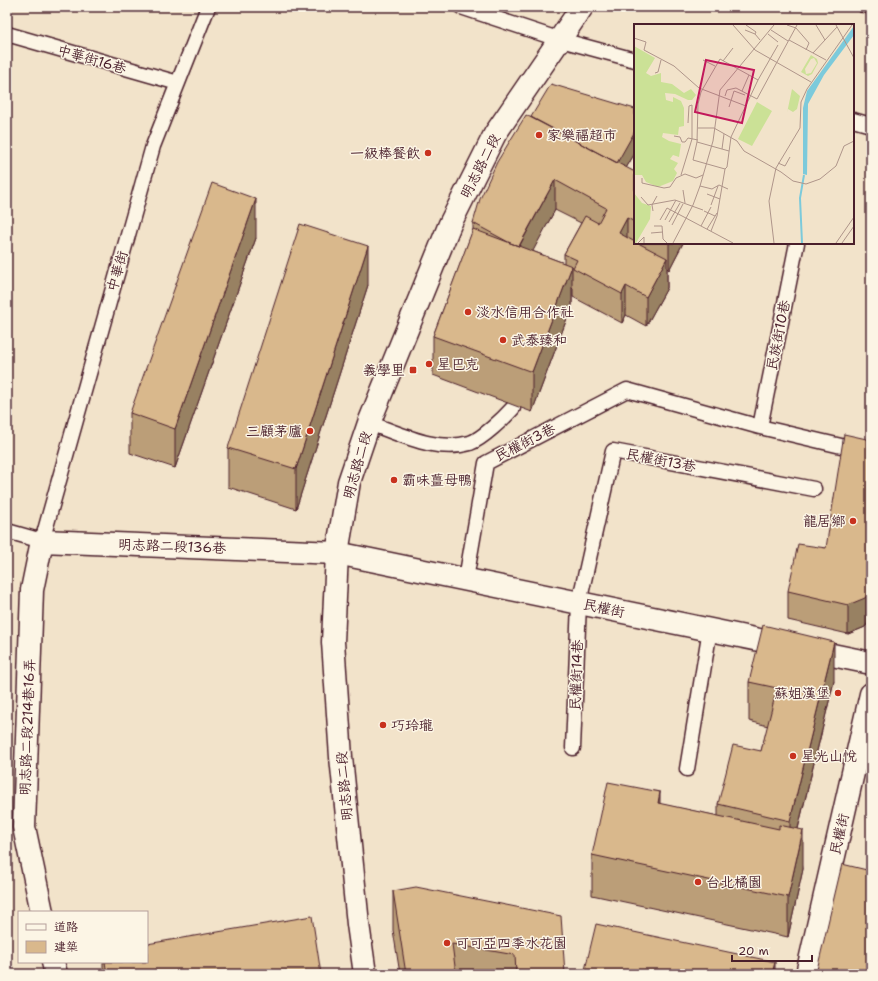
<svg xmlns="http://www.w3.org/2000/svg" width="878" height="981" font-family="'Shantell Sans','LXGW WenKai TC',sans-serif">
<rect width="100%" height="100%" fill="#f2e3ca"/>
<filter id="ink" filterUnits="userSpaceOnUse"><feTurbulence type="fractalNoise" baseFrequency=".025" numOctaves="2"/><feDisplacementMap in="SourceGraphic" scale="8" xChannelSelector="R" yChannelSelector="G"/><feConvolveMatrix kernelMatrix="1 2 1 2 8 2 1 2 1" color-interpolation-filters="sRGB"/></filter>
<g filter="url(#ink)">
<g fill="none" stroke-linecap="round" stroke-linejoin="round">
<defs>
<path id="lane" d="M461,7L561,40L635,60
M7,34L178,83
M853,120L871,125
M369,423C401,434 436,453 470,443C482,439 504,418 513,408
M760,427L797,243
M7,531L42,541L153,146L208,7
M466,579L486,463L627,390L760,427L871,453
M573,748L579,603L613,451L814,489
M687,769L710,629"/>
<path id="street" d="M42,912L24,827L32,590L42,541L337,553L871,663
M53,962L56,974
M807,974L871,694"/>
<path id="secondary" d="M365,974L358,924L341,757L333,642L337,553L349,482L369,423L450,224L495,134L582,7"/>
</defs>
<use href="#lane" stroke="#4a1f2b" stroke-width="17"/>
<use href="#street" stroke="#4a1f2b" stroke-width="25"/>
<use href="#secondary" stroke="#4a1f2b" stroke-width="25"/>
<use href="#lane" stroke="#fcf5e5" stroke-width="14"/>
<use href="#street" stroke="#fcf5e5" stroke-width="22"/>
<use href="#secondary" stroke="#fcf5e5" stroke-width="22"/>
</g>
<path fill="#bb9e78" stroke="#4a1f2b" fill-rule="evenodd" d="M859,7H871V15L859,12Z
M635,109V153L626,168L635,172V243H683L669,270L667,268V288L646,326L626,315L622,323L573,297V288L572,287V305L532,412L433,375V336L473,230V223L531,117ZM555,210L581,223L564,254V263L532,251Z
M256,238L175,468L130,453V413Z
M368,285L296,509L228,487V448Z
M871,440V619L865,627L848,634L788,620V591L826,548Z
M834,681L798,829L803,869L788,937L592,895V855L660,804L718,816V804L761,751L768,726L749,721V682Z
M393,891L565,974H400L393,930Z
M103,962H147L321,974H103Z"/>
<path fill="#988162" stroke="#4a1f2b" d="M635,131V153L616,185V163Z
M555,180V210L519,277V247Z
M256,199V238L175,468V429Z
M627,218V247L619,233Z
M669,243H683L669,270Z
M368,246V285L296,509V469Z
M667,258V288L646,326V297Z
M572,266V305L532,412V372Z
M626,286V315L622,323V294Z
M871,590V619L865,627L848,634V605Z
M834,642V681L790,861V821Z
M660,792V832L658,803Z
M803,830V869L788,937V897Z
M775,962V974H772Z"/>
<path fill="#d9b88c" stroke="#4a1f2b" d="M551,84L635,109V131L617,163L531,117Z
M526,115L635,172V222L627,218L619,233L635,242V243H638L667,258L646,297L626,286L622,294L573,268L577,260L564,254L585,216L598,223L606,208L555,180L519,246L510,243L473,223L480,199L497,162Z
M212,183L256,199L175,429L130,413Z
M300,224L368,246L296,469L228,448Z
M473,229L572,266L532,372L433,336Z
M844,434L871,440V590L865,598L848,605L788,591L798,544L826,548Z
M763,625L834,642L790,821L718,804L733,745L761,751L777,688L749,682Z
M608,782L660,792L658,803L779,829V825L803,830L788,897L592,855Z
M842,864L871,871V974H816Z
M416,887L561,916L565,974H516L515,955L452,944L456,974H406L393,891Z
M312,916L321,974H107L105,962H147V944Z
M596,924L775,962L772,974H584Z"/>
</g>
<g fill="#c8321e" stroke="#fcf5e5" stroke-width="1.5">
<circle cx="539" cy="135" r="4"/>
<circle cx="428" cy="153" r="4"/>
<circle cx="468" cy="312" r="4"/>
<circle cx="503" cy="340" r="4"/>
<circle cx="429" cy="364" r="4"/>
<rect x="409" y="366" width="8" height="8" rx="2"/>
<circle cx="310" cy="431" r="4"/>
<circle cx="394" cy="480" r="4"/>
<circle cx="853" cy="521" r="4"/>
<circle cx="838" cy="693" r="4"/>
<circle cx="383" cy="725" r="4"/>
<circle cx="793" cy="756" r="4"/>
<circle cx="698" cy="882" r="4"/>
<circle cx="447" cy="943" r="4"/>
</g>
<g text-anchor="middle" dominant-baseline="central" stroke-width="3" stroke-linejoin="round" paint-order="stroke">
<g font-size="14" fill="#4a1f2b" stroke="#fcf5e5">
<text transform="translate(92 59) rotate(16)">中華街16巷</text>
<text transform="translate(480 166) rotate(-63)">明志路二段</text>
<text transform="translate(117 271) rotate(-74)">中華街</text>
<text transform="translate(778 335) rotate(-79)">民族街10巷</text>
<text transform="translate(525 442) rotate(-27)">民權街3巷</text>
<text transform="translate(661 460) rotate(11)">民權街13巷</text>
<text transform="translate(357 465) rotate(-74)">明志路二段</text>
<text transform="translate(172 546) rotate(2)">明志路二段136巷</text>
<text transform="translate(604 608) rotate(12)">民權街</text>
<text transform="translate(576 675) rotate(-88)">民權街14巷</text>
<text transform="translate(27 727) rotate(-88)">明志路二段214巷16弄</text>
<text transform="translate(344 786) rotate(-95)">明志路二段</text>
<text transform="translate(839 834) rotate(-77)">民權街</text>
</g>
<g font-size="14" fill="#4a1f2b" stroke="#fcf5e5" text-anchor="start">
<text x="547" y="135">家樂福超市</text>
<text x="420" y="153" text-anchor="end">一級棒餐飲</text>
<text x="476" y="312">淡水信用合作社</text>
<text x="511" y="340">武泰臻和</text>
<text x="437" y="364">星巴克</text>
<text x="405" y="370" text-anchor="end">義學里</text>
<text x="302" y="431" text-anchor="end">三顧茅廬</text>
<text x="402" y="480">霸味薑母鴨</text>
<text x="845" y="521" text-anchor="end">龍居鄉</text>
<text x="830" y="693" text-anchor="end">蘇姐漢堡</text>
<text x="391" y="725">巧玲瓏</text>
<text x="801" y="756">星光山悅</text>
<text x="706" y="882">台北橘園</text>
<text x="455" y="943">可可亞四季水花園</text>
</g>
</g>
<g transform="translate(634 24)">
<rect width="220" height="220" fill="#f2e3ca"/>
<path d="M0,22L21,34L12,49L17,52L27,49V58L38,60L50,69L57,65L62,71L58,76H54L41,70L31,69L32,76L39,78V73L47,77L50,84V102L45,103L44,111L29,109L28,113L35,117L47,120L45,133L39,131L36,135L44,139L40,145L43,149L39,157L24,163L12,158L8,151H0ZM177,31L183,35L184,39L178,50L174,52L167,48ZM180,34L183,39L177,49L172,50L171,45L177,35ZM158,65L166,72L163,85L159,88L154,85L153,89ZM123,78L138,87L118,122L104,115ZM0,169L8,179L17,182L16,195L2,219H0Z" fill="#cbe196" fill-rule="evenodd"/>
<path d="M220,2V11L190,51L174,80L173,151L169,150V84L173,67Z" fill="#7ccadb"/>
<path fill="none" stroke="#7ccadb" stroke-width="2" d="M168,219L166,174L170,151"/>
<path fill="none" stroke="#af958a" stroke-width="1" d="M99,1L121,26L177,58M112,1L122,8L121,10M153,1L162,4L175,19L172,26M182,1L191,16M202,1L220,34M111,6L121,10L126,16M137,6L154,17M134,10L144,18M0,14L12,18L10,26L40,42L65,64L112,82M155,16L192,36M179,29L203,3M69,36L81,42M89,37L99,24M21,49L24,48L27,36M108,67L115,51M91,72L93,66L102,64L123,75L163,1M95,83L100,67L111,71M64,104H80L103,117L110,127L147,148L159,157L172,160L186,155L202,142L210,122L220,117M40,112L46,113L48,118H51L54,114L64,116M63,118L64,80L67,68L86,35L124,56M88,125L90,110M95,127L63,118L59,136L91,145L93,143L97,113L124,56L144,21M144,139L151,142L156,133M51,150L62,154L69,151M47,151L58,115V81L55,82L54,99M8,154V159L30,164L36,163L42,154L51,150M66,162L78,165L85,161L94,165M49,166L51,179M73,170L86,175M7,173L14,181L41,176L69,186M77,181L84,162M19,187L18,181L23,172M70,187L81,192M26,196L33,184L99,219M31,196L42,176M35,198L46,179M38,201L49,180M20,202H28L29,215L33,219M67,202L77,183M73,205L83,189M77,207L83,192L91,145M17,209L29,208M4,219L10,213V219M39,219L59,181L66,162L79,117L86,66L140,1M140,219L135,177L142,144L166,104L167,78L173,65L218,1M202,219L220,193M208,219L220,202"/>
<path fill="#c2185b" fill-opacity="0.15" stroke="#c2185b" stroke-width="2" d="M72,36L120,46L108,99L61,88Z"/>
<rect width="220" height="220" fill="none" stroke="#4a1f2b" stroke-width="2"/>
</g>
<rect width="878" height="981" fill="none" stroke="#fcf5e5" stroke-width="24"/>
<rect x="12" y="12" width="854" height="957" fill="none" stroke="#4a1f2b" stroke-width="1.5" filter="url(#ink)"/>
<rect x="18" y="911" width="130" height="52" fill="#fcf5e5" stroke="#b59f9b"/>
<rect x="26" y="924" width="20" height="6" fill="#fcf5e5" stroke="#b59f9b"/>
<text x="54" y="931" font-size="12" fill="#4a1f2b">道路</text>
<rect x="26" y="941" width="20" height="12" fill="#d9b88c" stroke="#b59f9b"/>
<text x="54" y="951" font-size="12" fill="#4a1f2b">建築</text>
<path d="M732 955v6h80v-6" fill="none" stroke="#4a1f2b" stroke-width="2"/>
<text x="738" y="955" font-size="12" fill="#4a1f2b" stroke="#fcf5e5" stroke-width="3" paint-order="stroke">20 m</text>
</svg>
